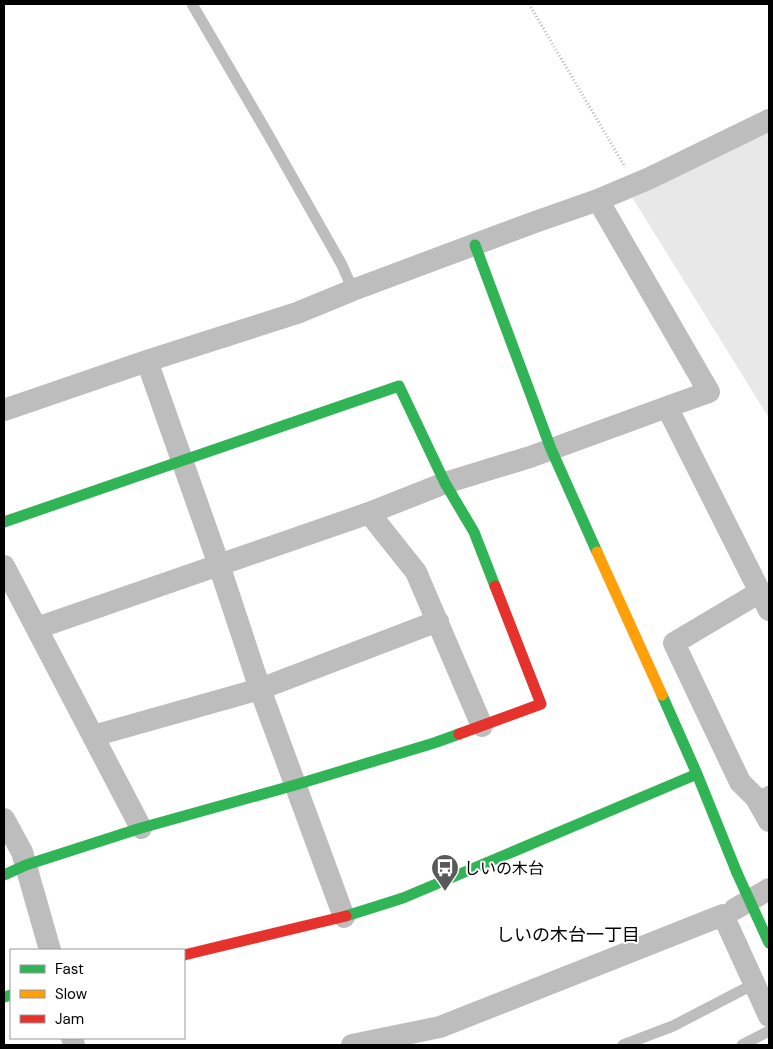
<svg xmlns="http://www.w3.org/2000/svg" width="773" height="1049" font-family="'DM Sans','Noto Sans JP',sans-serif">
<rect width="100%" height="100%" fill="#fff"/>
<path fill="#e8e8e8" d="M769,130V418L632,197Z"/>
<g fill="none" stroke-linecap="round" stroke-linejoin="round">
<path stroke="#b8b8b8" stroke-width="3" stroke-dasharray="1 2.5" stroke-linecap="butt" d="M529,4L625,167"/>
<path stroke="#bdbdbd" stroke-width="11" d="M192,4L269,136L342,265L353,290
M756,798L769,791
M623,1045L673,1026L754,984
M742,1045L769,1031"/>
<path stroke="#bdbdbd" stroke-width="22" d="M147,361L219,565L260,689L344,917
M667,407L769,610
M4,410L147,361L297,313L353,290L535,222L598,200L650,178L769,120
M369,513L416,572L482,726
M4,566L141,828
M760,592L674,643L740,782L756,798L769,821
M37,628L369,513L445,483L530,457L667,407L709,392L598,200
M93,736L260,689L438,621
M4,819L22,852L50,950
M735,909L769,889
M72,1038L74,1045
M352,1045L440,1027L723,915L769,1016"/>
<path stroke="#30b455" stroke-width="11" d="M475,245L551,449L597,552
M4,522L399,386L445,483L474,532L495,586
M662,695L697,774L737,873
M4,875L26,865L141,828L295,785L434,743L459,734
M346,916L403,898L697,774
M4,997L11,995"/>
<path stroke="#ff9f0a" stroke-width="11" d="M597,552L662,695"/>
<path stroke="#e5322d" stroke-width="11" d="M459,734L541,704L495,586
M184,955L346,916"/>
<path stroke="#30b455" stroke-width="11" d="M737,873L769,943"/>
</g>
<defs>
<symbol id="bus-pin" viewBox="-11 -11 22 30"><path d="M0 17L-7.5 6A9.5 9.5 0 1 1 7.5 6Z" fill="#595959" stroke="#fff"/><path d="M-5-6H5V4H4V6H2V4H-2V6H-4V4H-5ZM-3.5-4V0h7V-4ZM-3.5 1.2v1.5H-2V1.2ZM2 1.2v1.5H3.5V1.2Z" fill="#fff"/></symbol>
</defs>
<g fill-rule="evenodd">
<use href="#bus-pin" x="429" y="852" width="32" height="43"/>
</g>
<g text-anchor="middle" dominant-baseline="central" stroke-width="4" stroke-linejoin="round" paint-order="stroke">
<g font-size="16" fill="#000" stroke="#fff" text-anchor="start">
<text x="464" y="868">しいの木台</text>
</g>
<g font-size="18" fill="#000" stroke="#fff">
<text x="568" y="935">しいの木台一丁目</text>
</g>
</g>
<rect width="773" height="1049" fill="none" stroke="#000000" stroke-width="10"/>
<rect x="10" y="949" width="175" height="90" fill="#ffffff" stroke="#999999"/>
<rect x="20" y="965" width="25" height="8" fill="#30b455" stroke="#999999"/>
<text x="55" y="974" font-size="15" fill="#000000">Fast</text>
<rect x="20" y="990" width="25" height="8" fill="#ff9f0a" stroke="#999999"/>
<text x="55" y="999" font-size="15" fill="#000000">Slow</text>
<rect x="20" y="1015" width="25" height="8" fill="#e5322d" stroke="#999999"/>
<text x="55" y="1024" font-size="15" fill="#000000">Jam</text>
</svg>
